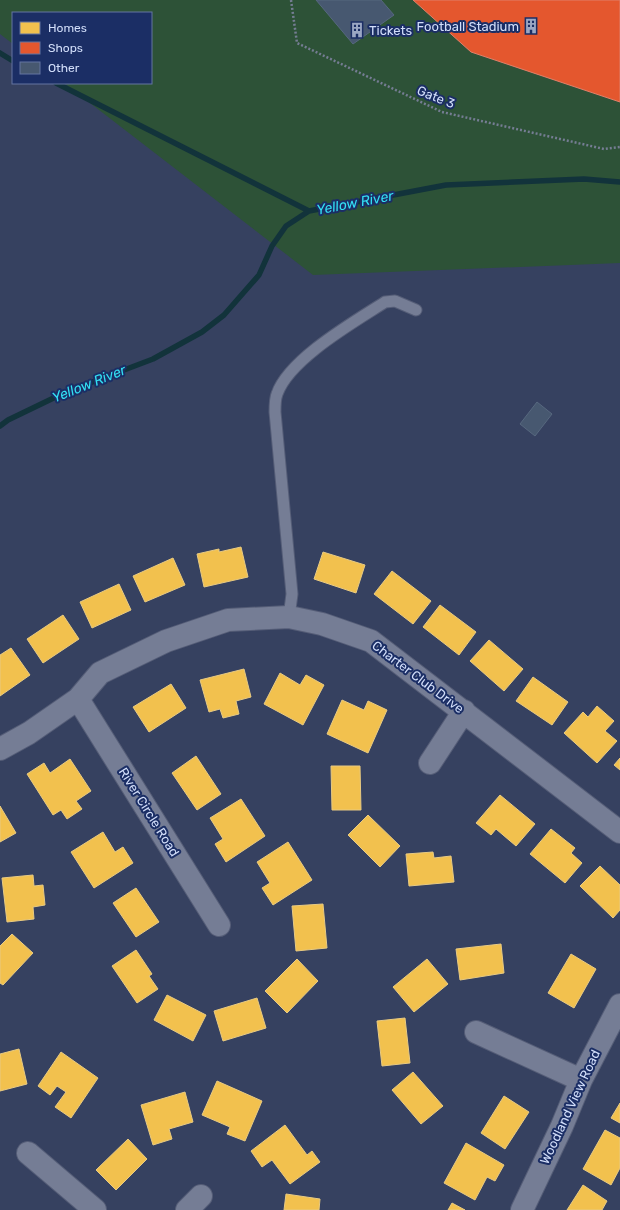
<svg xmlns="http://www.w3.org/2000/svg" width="620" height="1210" font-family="Rubik,sans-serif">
<rect width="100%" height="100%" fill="#364160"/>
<path fill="#2d5237" d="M0,0H620V263L313,275L64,83H151V13H13V44L0,34Z"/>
<path fill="#f2c14e" stroke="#e8ca82" d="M241,547L248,577L204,587L197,554L219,549V552Z
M323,552L365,565L356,593L314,579Z
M173,558L185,585L145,602L133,576Z
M392,571L431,601L413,624L374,594Z
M119,584L131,610L92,628L80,602Z
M440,605L476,632L459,655L423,627Z
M63,615L79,639L43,663L27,639Z
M489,640L523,669L504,691L470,661Z
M11,648L30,675L0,696V655Z
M244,669L251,697L236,701L239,714L223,718L220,709L209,712L200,680Z
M280,673L300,685L306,675L324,685L303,725L264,704Z
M533,677L568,702L552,725L516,701Z
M171,684L186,708L149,732L133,707Z
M342,700L364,710L368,701L387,710L368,753L327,734Z
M597,706L614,721L605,731L617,741L597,763L564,733L583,712L588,717Z
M196,756L221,794L197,810L172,773Z
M620,758V770L614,765Z
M70,759L91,791L76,801L82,809L67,819L61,810L53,815L27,774L44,763L50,773Z
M331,766H360L361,810H332Z
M500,795L535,824L516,846L496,829L491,835L476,823Z
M241,799L265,836L226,862L215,844L223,839L210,818Z
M0,806L16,833L0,842Z
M368,815L400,846L380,867L348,835Z
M551,829L575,848L571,853L582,863L565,883L530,854Z
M103,832L115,852L123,847L133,863L94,888L71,852Z
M288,842L312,880L273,905L262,888L270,883L257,862Z
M433,852L434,858L451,856L454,882L409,886L406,854Z
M600,866L620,885V910L613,918L580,886Z
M33,875L34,886L43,885L45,905L33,907L34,919L7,922L2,878Z
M136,888L159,922L136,937L113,903Z
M323,904L327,948L296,951L292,906Z
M12,934L33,953L3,985L0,983V946Z
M501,944L504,973L460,980L456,949Z
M136,950L152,974L149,976L158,989L137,1003L112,966Z
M571,954L596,969L574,1008L548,993Z
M297,959L318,981L287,1013L265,991Z
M427,959L448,984L414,1012L393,987Z
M167,995L206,1015L193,1041L154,1020Z
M257,998L266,1028L223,1041L214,1011Z
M405,1018L410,1063L382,1066L377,1021Z
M19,1049L27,1084L0,1091V1054Z
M61,1052L98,1078L71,1118L55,1107L66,1092L57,1086L50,1095L38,1086Z
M413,1072L443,1106L421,1124L392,1090Z
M217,1081L262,1101L245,1141L227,1134L230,1127L202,1115Z
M185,1092L193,1122L169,1129L172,1139L153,1145L141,1105Z
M504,1096L529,1112L505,1149L481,1133Z
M620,1103V1123L611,1118Z
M285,1125L307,1155L312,1151L320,1162L290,1184L272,1160L262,1167L251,1151Z
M605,1130L620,1138V1168L611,1185L583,1169Z
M128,1139L147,1159L116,1190L96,1170Z
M466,1143L504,1165L495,1181L487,1177L475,1200L444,1183Z
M583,1185L607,1201L602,1210H567Z
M286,1194L320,1199L319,1210H284Z
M452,1203L465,1210H448Z"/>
<path fill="#e4572e" stroke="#df806b" d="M413,0H620V102L471,52Z"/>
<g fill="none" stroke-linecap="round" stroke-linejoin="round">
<path stroke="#12333b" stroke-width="5.5" d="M0,53L13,61
M56,83L309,211
M0,426L8,420L66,392L153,359L202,332L224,315L259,275L272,246L286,226L309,211L446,185L584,179L620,182"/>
</g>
<path fill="#475870" stroke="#57687f" d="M316,0H381L394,15L353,44Z
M537,402L552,414L535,436L520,424Z"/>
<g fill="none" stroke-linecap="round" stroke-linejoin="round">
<defs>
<path id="lane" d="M289,617L292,594L275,412C275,406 275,399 277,394C289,359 354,322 385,302L395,301L416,310"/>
<path id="street" d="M78,699L219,925
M0,749L29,733L78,699L100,673L166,641L228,620L289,617L322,624L371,641L620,832
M430,763L464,711
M476,1032L581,1080
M28,1153L95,1210
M187,1210L201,1196
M522,1210L562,1126L581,1080L620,1005"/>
</defs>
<use href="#lane" stroke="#555d77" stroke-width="13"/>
<use href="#street" stroke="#555d77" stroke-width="24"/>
<path stroke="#757d93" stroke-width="2.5" stroke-dasharray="2 2" stroke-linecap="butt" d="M291,0L297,43L442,112L604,149L620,147"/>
<use href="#lane" stroke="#757d95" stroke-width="11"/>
<use href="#street" stroke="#757d95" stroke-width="22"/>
</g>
<defs>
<symbol id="building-bare" viewBox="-9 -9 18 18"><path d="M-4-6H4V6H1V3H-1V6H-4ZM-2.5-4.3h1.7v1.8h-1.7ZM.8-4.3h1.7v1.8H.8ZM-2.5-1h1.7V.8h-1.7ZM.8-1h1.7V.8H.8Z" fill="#9ba7c4" stroke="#1b2e65" stroke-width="2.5" paint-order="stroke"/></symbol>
</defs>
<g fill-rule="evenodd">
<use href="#building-bare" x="520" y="15" width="22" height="22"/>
<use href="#building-bare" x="346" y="19" width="22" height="22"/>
</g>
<g text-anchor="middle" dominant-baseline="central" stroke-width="4" stroke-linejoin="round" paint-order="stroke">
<g font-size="13" fill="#d2defa" stroke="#1b2e65" text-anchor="end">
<text x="519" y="26">Football Stadium</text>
<text x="369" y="30" text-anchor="start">Tickets</text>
</g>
<g font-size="13" fill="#d2defa" stroke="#1b2e65">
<text transform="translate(436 97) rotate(22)">Gate 3</text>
<text transform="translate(418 677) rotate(37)">Charter Club Drive</text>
<text transform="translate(149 812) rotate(58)">River Circle Road</text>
<text transform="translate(570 1107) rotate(-65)">Woodland View Road</text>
</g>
<g font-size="14" font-style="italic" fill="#33e0f4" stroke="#1b2e65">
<text transform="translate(355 203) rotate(-11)">Yellow River</text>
<text transform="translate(89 384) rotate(-22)">Yellow River</text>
</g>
</g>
<rect x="12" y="12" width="140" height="72" fill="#1b2e65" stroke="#6474a1"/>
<rect x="20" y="22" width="20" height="12" fill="#f2c14e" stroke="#6474a1"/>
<text x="48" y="32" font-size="12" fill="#d2defa">Homes</text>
<rect x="20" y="42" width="20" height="12" fill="#e4572e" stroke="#6474a1"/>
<text x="48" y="52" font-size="12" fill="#d2defa">Shops</text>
<rect x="20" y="62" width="20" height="12" fill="#475870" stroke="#6474a1"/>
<text x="48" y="72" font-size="12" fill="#d2defa">Other</text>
</svg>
